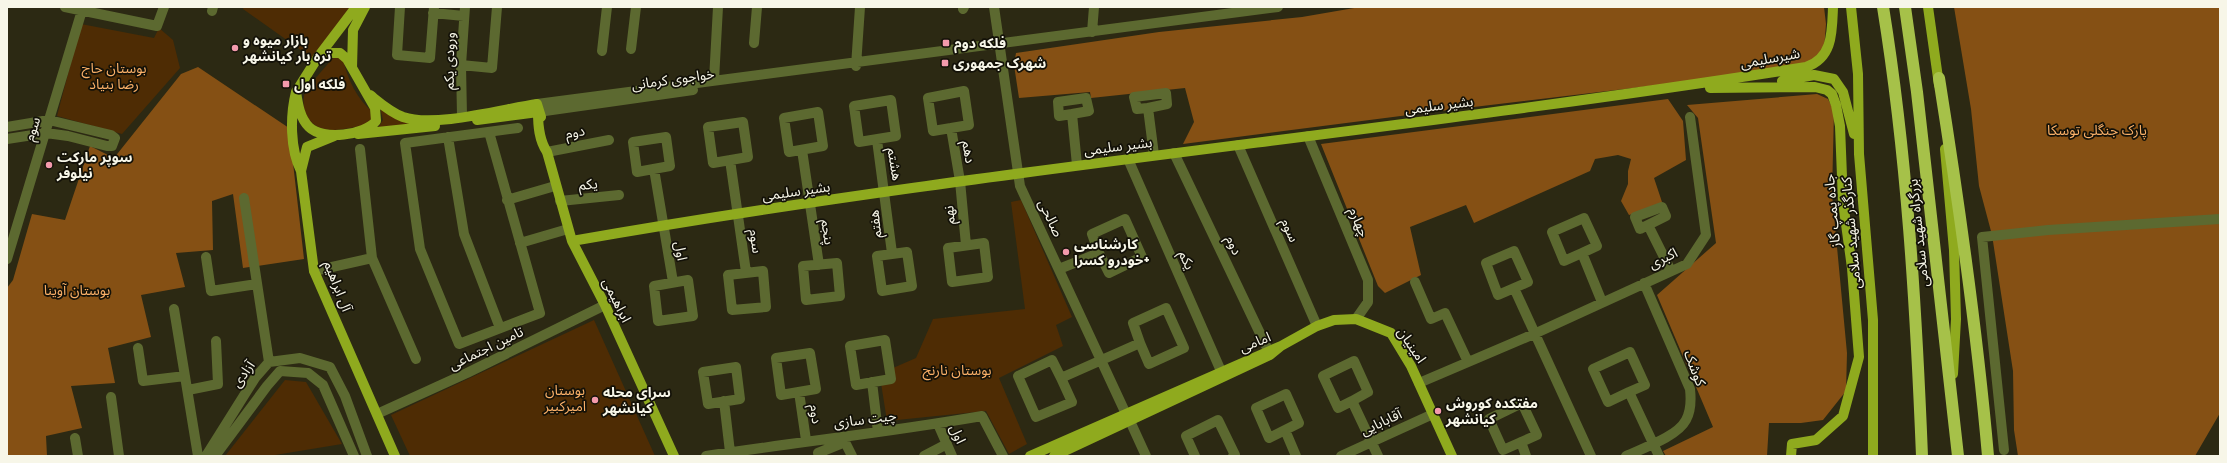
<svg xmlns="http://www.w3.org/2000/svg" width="2227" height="463" font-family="Raleway,'Noto Sans Arabic',sans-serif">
<rect width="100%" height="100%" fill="#2c2913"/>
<path fill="#4e2c04" d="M244,7H353L312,58L243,9Z
M81,24L154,38L159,28L173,40L180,68L122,134L57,116Z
M336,56L343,60C348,79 357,100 373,112V117L367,125C346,128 319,138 307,116C302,106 303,98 306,89L334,57Z
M380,107L429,125L377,129L383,120Z
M1021,200L1072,317L1056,325L1063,346L999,378L1027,444L1009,454L986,411L887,421L881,383L893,368L916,358L933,319L1025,309L1011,202Z
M594,320L655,456H410L391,415Z
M285,380L306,382L342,444L269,456H225Z"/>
<path fill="#855014" d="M1360,7H1824L1826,24L1824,50L1806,64L1759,73L1432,112L1183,144L1194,122L1185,88L1091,98L1090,92L1019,98L1014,65L1016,53L1159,32L1302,17Z
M1954,7H2220V413L2195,456H2018L2014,430L2013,371L1992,235L1979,186L1971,109Z
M198,67L289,128L304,259L243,268L233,194L212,201L213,250L176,253L185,287L141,295L151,337L108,348L115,383L71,386L82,428L46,436L47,456H7V288L13,280L32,214L65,220L90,146L114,158L181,74Z
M1817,94L1828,99L1834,111L1832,194L1847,353L1846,391L1823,420L1801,423H1769L1767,456H1666L1663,451L1713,427L1657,295L1716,243L1698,118L1687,105Z
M1668,99L1683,121L1686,160L1654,178L1663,205L1629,215L1621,201L1628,184V171L1631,159L1618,155L1595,159L1590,171L1474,223L1466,205L1410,227L1421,275L1385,293L1378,286L1321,144Z"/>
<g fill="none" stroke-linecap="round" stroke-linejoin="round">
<path stroke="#5c6930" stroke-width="10" d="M65,7L157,26L164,7
M400,7L397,55L430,58L434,7
M994,7L1020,186L1126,414
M963,9L964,7
M212,11L213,7
M433,13L464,16
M1092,32L1094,7
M754,43L757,7
M631,49L636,7
M602,51L607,7
M461,65L492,68L497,7
M856,66L860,7
M714,80L718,7
M964,91L969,125L933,131L928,98Z
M891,100L896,136L859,142L854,106Z
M537,104L1278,7
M1148,108L1167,104L1166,93L1134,97L1137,109L1148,108L1154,155
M538,112L693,90
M818,112L823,146L789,152L784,118Z
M1072,114L1089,111L1086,98L1058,102L1059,116L1072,114L1077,165
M462,116L461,65L465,7
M743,122L748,157L713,163L708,127Z
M7,127L49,120L111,135L115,138L112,146H107L68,136L46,133L7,139
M951,128L960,181L966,245
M489,132L540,313L459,344L420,249L405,143L518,128
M1308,136L1368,280V302L1356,319
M448,137L464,234L500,328
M666,137L670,166L637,172L633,142Z
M877,140L892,253
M1238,145L1317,326
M360,149L372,258L416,359
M802,150L819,265
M547,152L609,140
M1174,153L1268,350
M1128,159L1221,371
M730,160L746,272
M654,169L673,282
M244,198L269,362
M507,200L555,186
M560,201L619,195
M1648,225L1666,216L1662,207L1635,217L1640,229L1648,225L1671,271
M520,243L568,229
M984,243L988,277L952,282L948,248Z
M1514,251L1528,282L1498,295L1486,263Z
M907,252L912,286L882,291L877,256Z
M1582,253L1597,246L1584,218L1552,232L1564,261L1582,253L1602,302
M206,257L211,291L257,284
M7,259L83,7
M837,263L840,296L806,300L803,266Z
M1059,269L1099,253L1092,234L1125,219L1142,257L1109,273L1099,253
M314,271L372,258
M763,271L766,307L732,310L728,275Z
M688,280L693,316L658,321L654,286Z
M1415,282L1431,319L1445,313L1468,362
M1514,288L1591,456
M174,309L198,456
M885,340L891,379L856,385L850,346Z
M138,348L143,381L185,376
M810,353L816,389L781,395L776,358Z
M736,367L740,399L708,404L703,372Z
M1061,378L1052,360L1018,376L1036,417L1072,402L1061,378L1140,343L1149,364L1184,348L1166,308L1133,323L1140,343
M872,382L878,432
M1419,383L1534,334L1687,264L1706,235L1690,117
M188,390L218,384L216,341
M799,392L806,440
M1629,392L1645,385L1630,352L1593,369L1608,402L1629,392L1659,456
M1286,394L1299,423L1269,438L1256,408Z
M111,397L119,456
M724,401L730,452
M1352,401L1368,392L1354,361L1323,376L1338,408L1352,401L1378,456
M1522,403L1537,435L1503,450L1489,419Z
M377,414L467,373L605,305
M1130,421L1146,456
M938,424L952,456
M1285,430L1296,456
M75,438L78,456
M1521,442L1526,456
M2004,450L1982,237L2048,230L2220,219
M206,456L255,378L269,362L300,358L330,367L345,396L367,456
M215,456L267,386L280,371L308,373L323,385L354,456
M706,456C798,442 891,432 982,416L1003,456
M820,456L818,453L845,442L852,456
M924,456L947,444
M1195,456L1186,436L1218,420L1235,455L1233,456
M1341,456L1433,414
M1626,456C1643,448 1677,437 1686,420C1691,411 1691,398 1690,389L1644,283"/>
<path stroke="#8faa1e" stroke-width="10" d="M1851,7L1858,74L1859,154L1873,320V456
M1928,7L1939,85
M332,53H340L347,59L375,108L376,121C365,135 323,141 309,127C300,118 298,105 296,92L318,57Z
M318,57L356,7
M352,68L353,30L365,7
M1782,81L1814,75L1834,79L1843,92L1854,134
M1710,88L1815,87L1827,90L1832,94L1836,105L1840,126L1843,202L1852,268L1859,357L1843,416L1816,440L1792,444L1791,456
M296,92C290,116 290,149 301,171L314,271L395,456
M370,95C380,103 390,112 403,117C434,128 503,109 537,104L541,117
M538,112C538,126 539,140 547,152L572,241L605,305L674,456
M477,120L538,112
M358,134L435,126
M1945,149L1954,250L1956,319L1953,374
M301,171L307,147L334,136
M572,241C981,169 1396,132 1806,67C1833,58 1832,32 1833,7
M1281,346L1317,326L1334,320L1356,319L1391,333L1411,366L1452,456
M1030,456L1281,346L1270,355L1054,456"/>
<path stroke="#a6c149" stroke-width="12" d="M1883,7C1907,155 1916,306 1922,456
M1905,7L1917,92L1958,456
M1939,78C1959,204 1977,329 1988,456"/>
</g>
<g fill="#f39aac" stroke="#131108" stroke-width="1.5">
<rect x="942" y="39" width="8" height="8" rx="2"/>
<circle cx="235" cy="48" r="4"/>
<rect x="941" y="59" width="8" height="8" rx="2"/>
<rect x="282" y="80" width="8" height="8" rx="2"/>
<circle cx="49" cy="165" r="4"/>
<circle cx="1066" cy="252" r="4"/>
<circle cx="595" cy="400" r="4"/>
<circle cx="1438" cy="411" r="4"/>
</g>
<g text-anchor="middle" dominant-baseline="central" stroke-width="3.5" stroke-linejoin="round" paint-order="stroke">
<g font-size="14" font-weight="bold" fill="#f7f6e8" stroke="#131108" text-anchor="start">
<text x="243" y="40">بازار میوه و<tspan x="243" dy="16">تره بار کیانشهر</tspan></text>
<text x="954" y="43">فلکه دوم</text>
<text x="953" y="63">شهرک جمهوری</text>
<text x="294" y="84">فلکه اول</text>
<text x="57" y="157">سوپر مارکت<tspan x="57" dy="16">نیلوفر</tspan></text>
<text x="1074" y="244">کارشناسی<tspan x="1074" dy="16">خودرو کسرا+</tspan></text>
<text x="603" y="392">سرای محله<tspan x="603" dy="16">کیانشهر</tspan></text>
<text x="1446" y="403">مفتکده کوروش<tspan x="1446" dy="16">کیانشهر</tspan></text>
</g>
<g font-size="14" fill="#f7f6e8" stroke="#131108">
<text transform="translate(1770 58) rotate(-10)">شیرسلیمی</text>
<text transform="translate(449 61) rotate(-89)">ورودی یکم</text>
<text transform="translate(673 79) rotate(-8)">خواجوی کرمانی</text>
<text transform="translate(1439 105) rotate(-7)">بشیر سلیمی</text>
<text transform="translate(32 129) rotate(-73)">سوم</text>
<text transform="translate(575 132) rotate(-11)">دوم</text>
<text transform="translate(1118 146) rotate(-7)">بشیر سلیمی</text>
<text transform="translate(969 152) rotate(81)">دهم</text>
<text transform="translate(895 164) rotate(81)">هشتم</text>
<text transform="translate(588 184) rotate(-6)">یکم</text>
<text transform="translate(796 191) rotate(-8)">بشیر سلیمی</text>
<text transform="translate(1832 211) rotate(-95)">جاده پمپ گاز</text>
<text transform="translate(949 215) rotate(-95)">نهم</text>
<text transform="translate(1051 218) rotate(65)">صالحی</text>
<text transform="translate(1359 222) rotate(67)">چهارم</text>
<text transform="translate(875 224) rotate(-96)">هفتم</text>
<text transform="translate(1290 230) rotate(66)">سوم</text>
<text transform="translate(828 232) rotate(82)">پنجم</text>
<text transform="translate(1851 233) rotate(-95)">کنارگذر شهید سلامی</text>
<text transform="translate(1918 233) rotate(-96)">بزرگراه شهید سلامی</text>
<text transform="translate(756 241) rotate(82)">سوم</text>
<text transform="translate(1234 245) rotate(65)">دوم</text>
<text transform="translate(681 251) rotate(80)">اول</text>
<text transform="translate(1663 258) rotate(-27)">اکبری</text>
<text transform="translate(1187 260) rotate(66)">یکم</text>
<text transform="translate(338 286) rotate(69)">آل ابراهیم</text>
<text transform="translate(617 300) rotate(64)">ابراهیمی</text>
<text transform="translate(1255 342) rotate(-22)">امامی</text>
<text transform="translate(1412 345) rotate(56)">امینیان</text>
<text transform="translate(486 348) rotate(-26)">تامین اجتماعی</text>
<text transform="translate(1695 368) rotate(69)">کوشک</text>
<text transform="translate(243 374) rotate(-54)">آزادی</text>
<text transform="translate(816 414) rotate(82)">دوم</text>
<text transform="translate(865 419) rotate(-7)">چیت سازی</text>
<text transform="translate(1381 422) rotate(-25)">آقابابایی</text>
<text transform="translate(958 434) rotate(66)">اول</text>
</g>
<g font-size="14" fill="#fab068" stroke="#131108">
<text x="114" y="68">بوستان حاج<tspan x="114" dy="16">رضا بنیاد</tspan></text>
<text x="2097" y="130">پارک جنگلی توسکا</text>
<text x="77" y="290">بوستان آوینا</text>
<text x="957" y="370">بوستان نارنج</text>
<text x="565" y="390">بوستان<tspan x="565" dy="16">امیرکبیر</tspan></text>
</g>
</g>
<rect width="2227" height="463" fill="none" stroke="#f7f6e8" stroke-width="16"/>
</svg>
